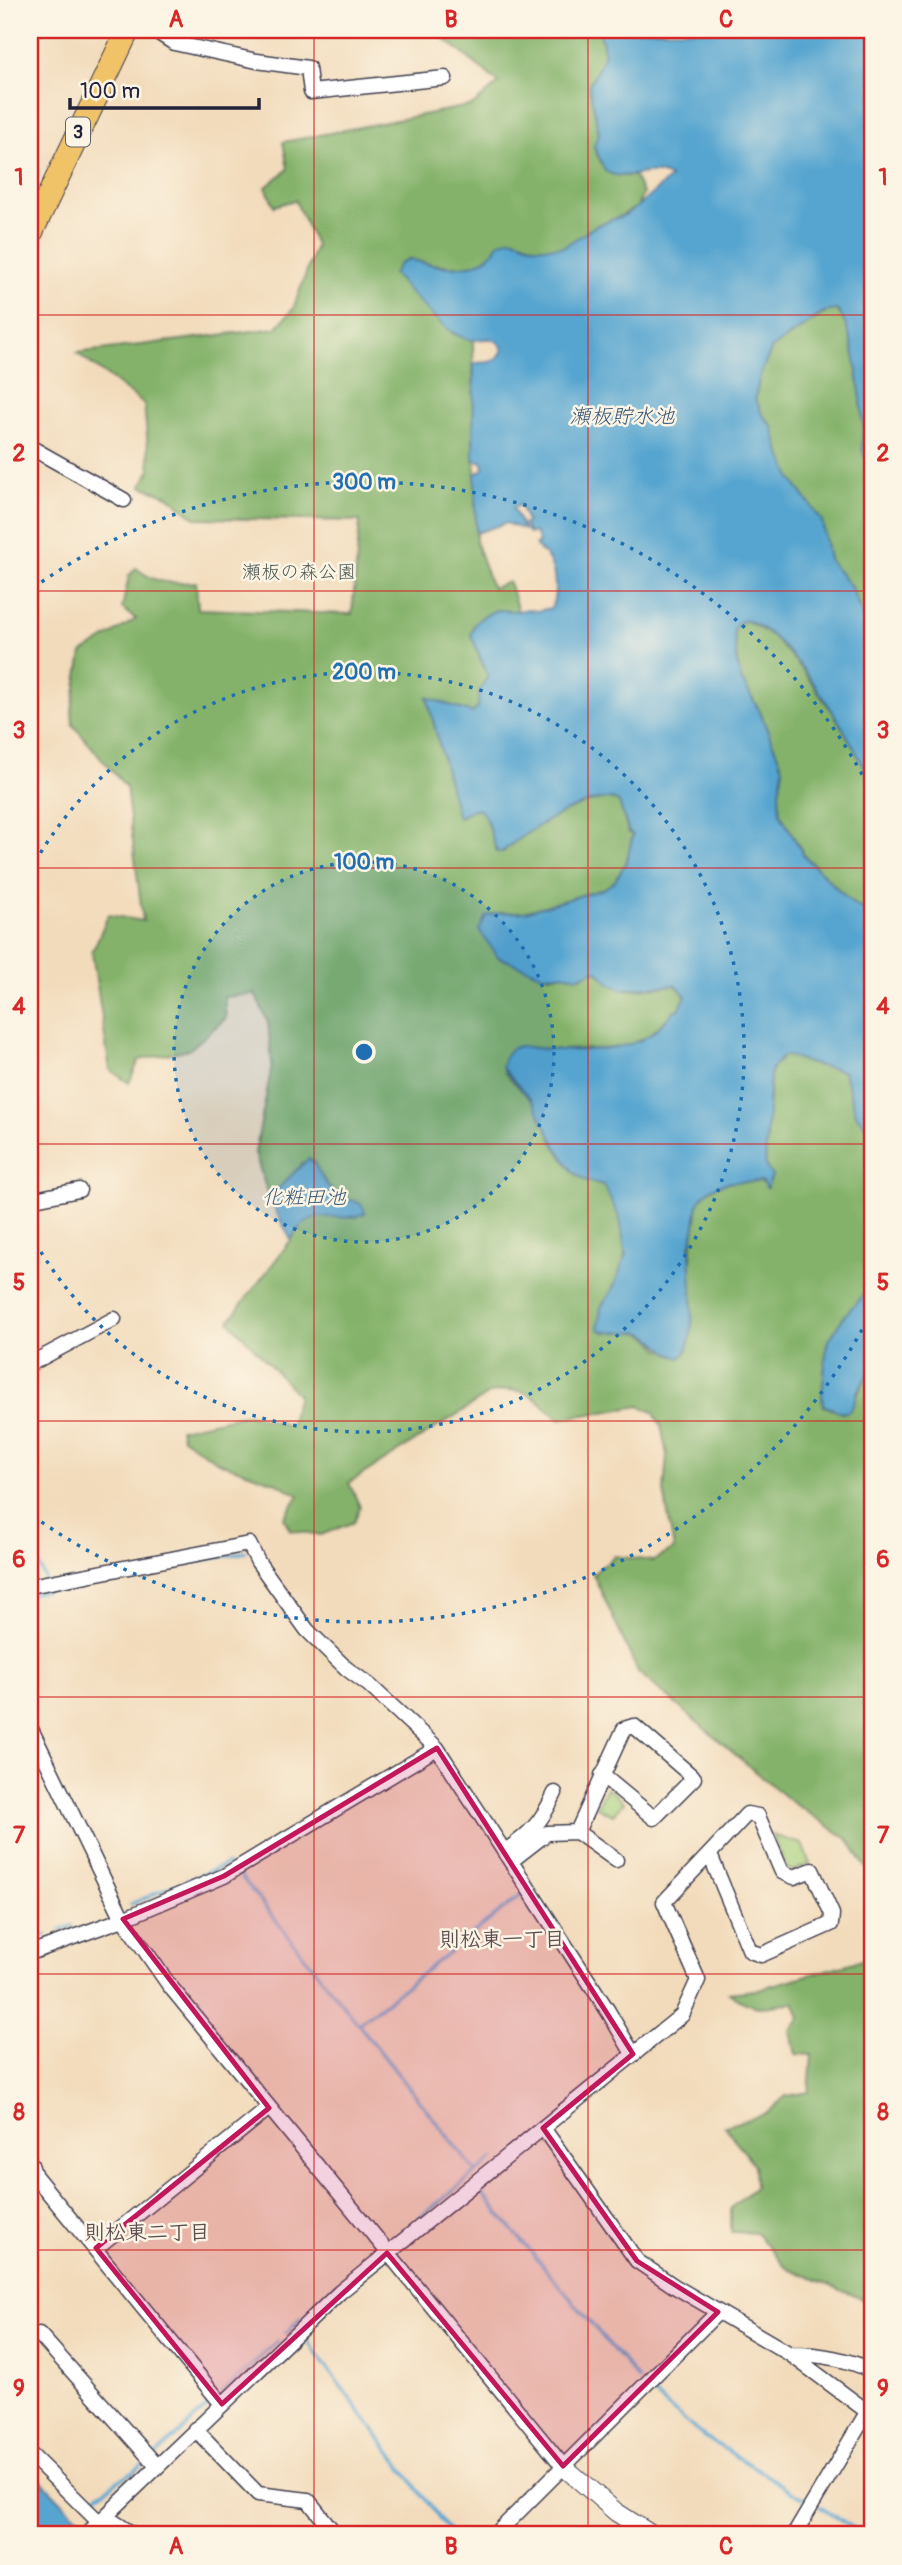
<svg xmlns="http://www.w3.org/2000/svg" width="902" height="2565" font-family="Pangolin,'Klee One',sans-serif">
<rect width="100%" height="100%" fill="#fcf5e5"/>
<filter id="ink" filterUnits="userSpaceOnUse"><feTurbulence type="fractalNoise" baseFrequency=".0143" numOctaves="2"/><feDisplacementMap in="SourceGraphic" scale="14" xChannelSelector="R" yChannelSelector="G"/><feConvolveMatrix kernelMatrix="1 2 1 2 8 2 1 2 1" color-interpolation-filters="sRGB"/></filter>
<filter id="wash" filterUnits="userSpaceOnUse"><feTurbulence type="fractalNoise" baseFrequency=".00686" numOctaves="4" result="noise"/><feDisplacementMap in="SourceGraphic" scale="28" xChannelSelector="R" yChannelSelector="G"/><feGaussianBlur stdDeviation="1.57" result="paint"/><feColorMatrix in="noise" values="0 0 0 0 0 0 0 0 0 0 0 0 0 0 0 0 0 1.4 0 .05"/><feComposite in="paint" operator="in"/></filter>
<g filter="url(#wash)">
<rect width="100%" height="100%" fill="#f2dbbb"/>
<path fill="#a6cf7a" stroke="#64785a" stroke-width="2" d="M607,1787L624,1802L613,1815L597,1807Z
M772,1835L802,1844L810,1864L793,1871L787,1868Z"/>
<path fill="#84b26a" stroke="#536a52" stroke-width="2" d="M399,30H598C610,56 601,62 589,85L599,134L594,146L595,150C606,173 607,177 634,176L643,194L637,207L563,247H536L521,241L499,243C497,248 495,253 490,257C474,272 429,265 409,259L452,333L473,341L476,543L492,588L509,582L518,611L476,649L488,676L479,692L478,708L472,713L427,698L459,818L472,809L480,810L486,818L497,852H503C521,833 594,788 619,802L628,832L633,835L626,863L614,882L603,889L525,912L498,913V957L548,976L560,974L580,977L592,971H598L610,984L629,990L677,985L686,996L679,1010L647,1037L622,1048L560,1050L519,1046L504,1072L534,1103L555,1145L573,1172L587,1181L604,1185C621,1207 631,1244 621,1270C613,1292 602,1302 598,1327L604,1332C633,1332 641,1325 661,1350L687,1351C696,1309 686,1267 695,1226C698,1214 695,1204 704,1195C719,1179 741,1182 761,1181L765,1165L770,1075L772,1068L783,1055C795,1055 804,1063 816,1065C826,1067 834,1068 844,1072L856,1114L859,1119L868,1126L870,1131L867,1145L872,1160V1285L844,1316L827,1344L822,1396L823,1406L842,1413C857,1401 861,1384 872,1369V1878L849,1840L789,1800L638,1672L593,1574L614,1556L653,1561L674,1549L664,1491L667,1455L661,1425L653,1412L640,1406L559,1419C533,1397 527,1384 491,1393L349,1483L360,1507L354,1522L321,1535L290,1530L284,1518L299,1495L275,1482L218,1462L182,1438L180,1429L248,1414L290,1426L298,1395L229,1321L291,1240C307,1210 327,1216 357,1217C339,1196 325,1187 313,1161L303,1163L269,1198L255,1153L272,1065L268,1022L255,994L224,997L226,1018L190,1049L139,1060L129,1083L110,1070L92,953L108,915L143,921L126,787L73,725L72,710L82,653L136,619L122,608L129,576L136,568C155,584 172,584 196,582L198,609L352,614L360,521L195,518L168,496L141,486L150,470L144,404L77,353L276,328L293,309L316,246L295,200L274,206L266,187L288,169L283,142L473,105L499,83L436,32L400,34Z
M829,310H837C854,327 862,400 863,426C863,444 858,451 872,466V625L861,612L851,587L829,560L822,521L792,480L780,452L773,427L762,414L755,399L760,375L772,348Z
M745,620L772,636L798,664L841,724L865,769L872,774V914L852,903L804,855L780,813L779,793L783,768L759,710L741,679L737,662L734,631L737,625Z
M872,1957V2303L785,2267L757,2233L731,2232V2208L755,2187L754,2165L725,2126L766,2114L786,2096L809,2092L812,2055L796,2054L790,2031L800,2017L794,2002C762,2007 757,2013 729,1993L755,1990Z"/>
<path fill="#57a5d0" stroke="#3c6486" stroke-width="2" d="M598,30H872V466C858,452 863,443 863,426C862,401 854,327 837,310L824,312L772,348L760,375L755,399L762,414L773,427L780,452L792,480L822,521L829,560L851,587L861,612L872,625V774L865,769C845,729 790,633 745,620L737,624L734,631L737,662L741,679L759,710L783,768L779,793L780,813L804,856L852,903L872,914V1160L867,1145L870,1131L856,1114L844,1072C834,1068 826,1067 816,1065C804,1063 795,1055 783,1056L772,1068L770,1075L765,1165L772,1176L767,1188L761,1181C741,1182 719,1179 704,1195C695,1204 697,1214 695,1226C694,1233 691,1239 690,1247C690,1269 700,1348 680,1358C661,1352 656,1337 643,1333C628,1329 612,1336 598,1329L601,1307L613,1289L626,1255L620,1219L604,1185L587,1181L573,1172L555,1145L534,1103L502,1067C504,1056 508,1049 519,1046C551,1051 621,1055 648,1036C658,1029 667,1019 675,1010H679L686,996L676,985L622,989L610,984L598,971H592L580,977L560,974L543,975L498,957L479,930L486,916L498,913L525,912L603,889L614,882L626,863L633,835L629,832L619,802C595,787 521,834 502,852H497L486,818L480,810L472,809L458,818L427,697L472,713L478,708L479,692L488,676L471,635L474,625L482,617L496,610L518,611L528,609L537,611L551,608C557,596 556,575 550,562C547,555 540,551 535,545L539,543L535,532L529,534L524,524L527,522L520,505L513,508L524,530L506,523L476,533L475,474L484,469L483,462L473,460L474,363C488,363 498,363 503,349C495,335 488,339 475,340C469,341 459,336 454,333C437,324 408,289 393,274L400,263L409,259C438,268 484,275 499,243L512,238L536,247H563L597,225L625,215L637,207L670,178C651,164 626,184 605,171L594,146L599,133L589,85C601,62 610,56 598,30Z
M309,1158C321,1169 322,1186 338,1196C348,1202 363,1198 365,1213C336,1227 312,1200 291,1240L269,1198Z
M872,1285V1369L857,1392L854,1404L849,1411L843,1413L823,1405L822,1396L827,1344L844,1316Z
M30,2469L72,2512L100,2535H30Z"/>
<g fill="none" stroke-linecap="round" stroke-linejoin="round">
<path stroke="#57a5d0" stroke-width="3.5" d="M30,1547L45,1579
M30,1594L246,1552
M239,1874L476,2172
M186,1881L227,1864
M131,1904L175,1885
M61,1930L72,1926
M34,1939L46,1935
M358,2024L524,1893
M479,2190L639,2380
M387,2244L494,2158
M356,2269L381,2249
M316,2302L347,2276
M286,2333L301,2318
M304,2337L452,2535
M650,2391L699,2433L806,2500
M221,2394L278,2341
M155,2456L213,2402
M91,2499L149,2461
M820,2507L865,2535"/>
</g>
</g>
<g filter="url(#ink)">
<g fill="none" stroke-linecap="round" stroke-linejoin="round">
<defs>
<path id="minor" d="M154,30L174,43L257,61L308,68L311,92L445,78
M30,447L124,500
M30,1200L79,1190
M30,1364L114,1319
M30,1586L249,1544L258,1562L307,1630L347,1669L369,1685L437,1748L608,2011L633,2054
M30,1727L123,1919L169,1985L563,2466
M577,1832L616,1860
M505,1851C531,1834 542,1821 555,1793
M511,1861L547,1833L577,1832L624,1729L634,1726L694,1778L654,1818L602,1775
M30,1953L123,1919L224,1876L437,1748
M543,2128L637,2261L674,2286L790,2354L872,2415
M30,2162L35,2176L222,2404
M96,2248L269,2108
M39,2334L157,2466
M790,2354C818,2354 846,2358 872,2371
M195,2429L258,2494L308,2500L336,2535
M30,2454L99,2522
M106,2517L134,2535
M86,2535L340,2292L682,2015L698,1980L664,1902L747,1814L758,1816L782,1872L794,1877L812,1870L832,1914L831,1924L761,1955L750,1951L710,1855
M495,2535L718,2312
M794,2535L872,2404"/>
<path id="tertiary" d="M563,2466L616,2512L652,2535"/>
<path id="trunk" d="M30,235L128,30"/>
</defs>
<use href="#minor" stroke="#413e4e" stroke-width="17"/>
<use href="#tertiary" stroke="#413e4e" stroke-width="20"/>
<use href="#trunk" stroke="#413e4e" stroke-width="25"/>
<use href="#minor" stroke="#fff" stroke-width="14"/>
<use href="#tertiary" stroke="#fff" stroke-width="18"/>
<use href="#trunk" stroke="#f1c369" stroke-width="23"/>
</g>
</g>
<path fill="#c2185b" fill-opacity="0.2" stroke="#c2185b" stroke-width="5" stroke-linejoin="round" d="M437,1748L633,2054L543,2128L637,2261L718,2312L563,2466L387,2253L222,2404L96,2248L269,2108L123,1919L224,1876Z"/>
<path fill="none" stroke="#d62828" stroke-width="2" stroke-opacity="0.55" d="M314,30V2535M588,30V2535M30,315H872M30,591H872M30,868H872M30,1144H872M30,1421H872M30,1697H872M30,1974H872M30,2250H872"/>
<circle cx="364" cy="1052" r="190" fill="#1f6fb2" fill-opacity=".12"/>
<g fill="none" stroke="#1f6fb2" stroke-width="3.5" stroke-dasharray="3.5 7">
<circle cx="364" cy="1052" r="190"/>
<path d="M30 871A380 380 0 1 1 30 1233"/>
<path d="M872 1311A570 570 0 0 1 33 1516M33 588A570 570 0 0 1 872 793"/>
</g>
<g text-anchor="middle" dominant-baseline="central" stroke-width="5" stroke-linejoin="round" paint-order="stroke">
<rect fill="#fcf5e5" stroke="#63616e" stroke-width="2" x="66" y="117.5" width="24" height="29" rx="5"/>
<g font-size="18" font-weight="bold" fill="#22223b">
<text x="78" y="132">3</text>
</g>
<g font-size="19" fill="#4a564e" stroke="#fcf5e5">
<text x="299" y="572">瀬板の森公園</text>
</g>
<g font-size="21" font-style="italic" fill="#375677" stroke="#fcf5e5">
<text x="622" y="416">瀬板貯水池</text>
<text x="304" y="1197">化粧田池</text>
</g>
<g font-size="21" font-weight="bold" fill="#5e4e52" stroke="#fcf5e5">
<text x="502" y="1939">則松東一丁目</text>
<text x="147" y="2232">則松東二丁目</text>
</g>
</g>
<circle cx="364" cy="1052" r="10" fill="#1f6fb2" stroke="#fcf5e5" stroke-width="3.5"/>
<g font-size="21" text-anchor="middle" font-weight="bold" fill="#1f6fb2" stroke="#fcf5e5" stroke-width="5" stroke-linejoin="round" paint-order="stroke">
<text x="364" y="489">300 m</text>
<text x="364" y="679">200 m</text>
<text x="364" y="869">100 m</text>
</g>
<rect width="902" height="2565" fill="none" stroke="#fcf5e5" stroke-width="77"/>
<path d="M70 98v10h189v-10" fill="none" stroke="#22223b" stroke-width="3.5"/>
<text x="80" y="98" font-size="21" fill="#22223b" stroke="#fcf5e5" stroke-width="5" paint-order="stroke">100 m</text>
<rect x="38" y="38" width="826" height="2488" fill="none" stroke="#d62828" stroke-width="2.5"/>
<g font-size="23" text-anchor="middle" font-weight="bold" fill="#d62828">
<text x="176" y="27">A</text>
<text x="451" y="27">B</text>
<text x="726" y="27">C</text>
<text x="19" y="185">1</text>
<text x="883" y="185">1</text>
<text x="19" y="461">2</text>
<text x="883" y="461">2</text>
<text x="19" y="738">3</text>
<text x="883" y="738">3</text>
<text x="19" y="1014">4</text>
<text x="883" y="1014">4</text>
<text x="19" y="1290">5</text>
<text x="883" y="1290">5</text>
<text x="19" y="1567">6</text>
<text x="883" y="1567">6</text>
<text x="19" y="1843">7</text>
<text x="883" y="1843">7</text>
<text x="19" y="2120">8</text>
<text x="883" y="2120">8</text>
<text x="19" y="2396">9</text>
<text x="883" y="2396">9</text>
<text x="176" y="2554">A</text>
<text x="451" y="2554">B</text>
<text x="726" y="2554">C</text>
</g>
</svg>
